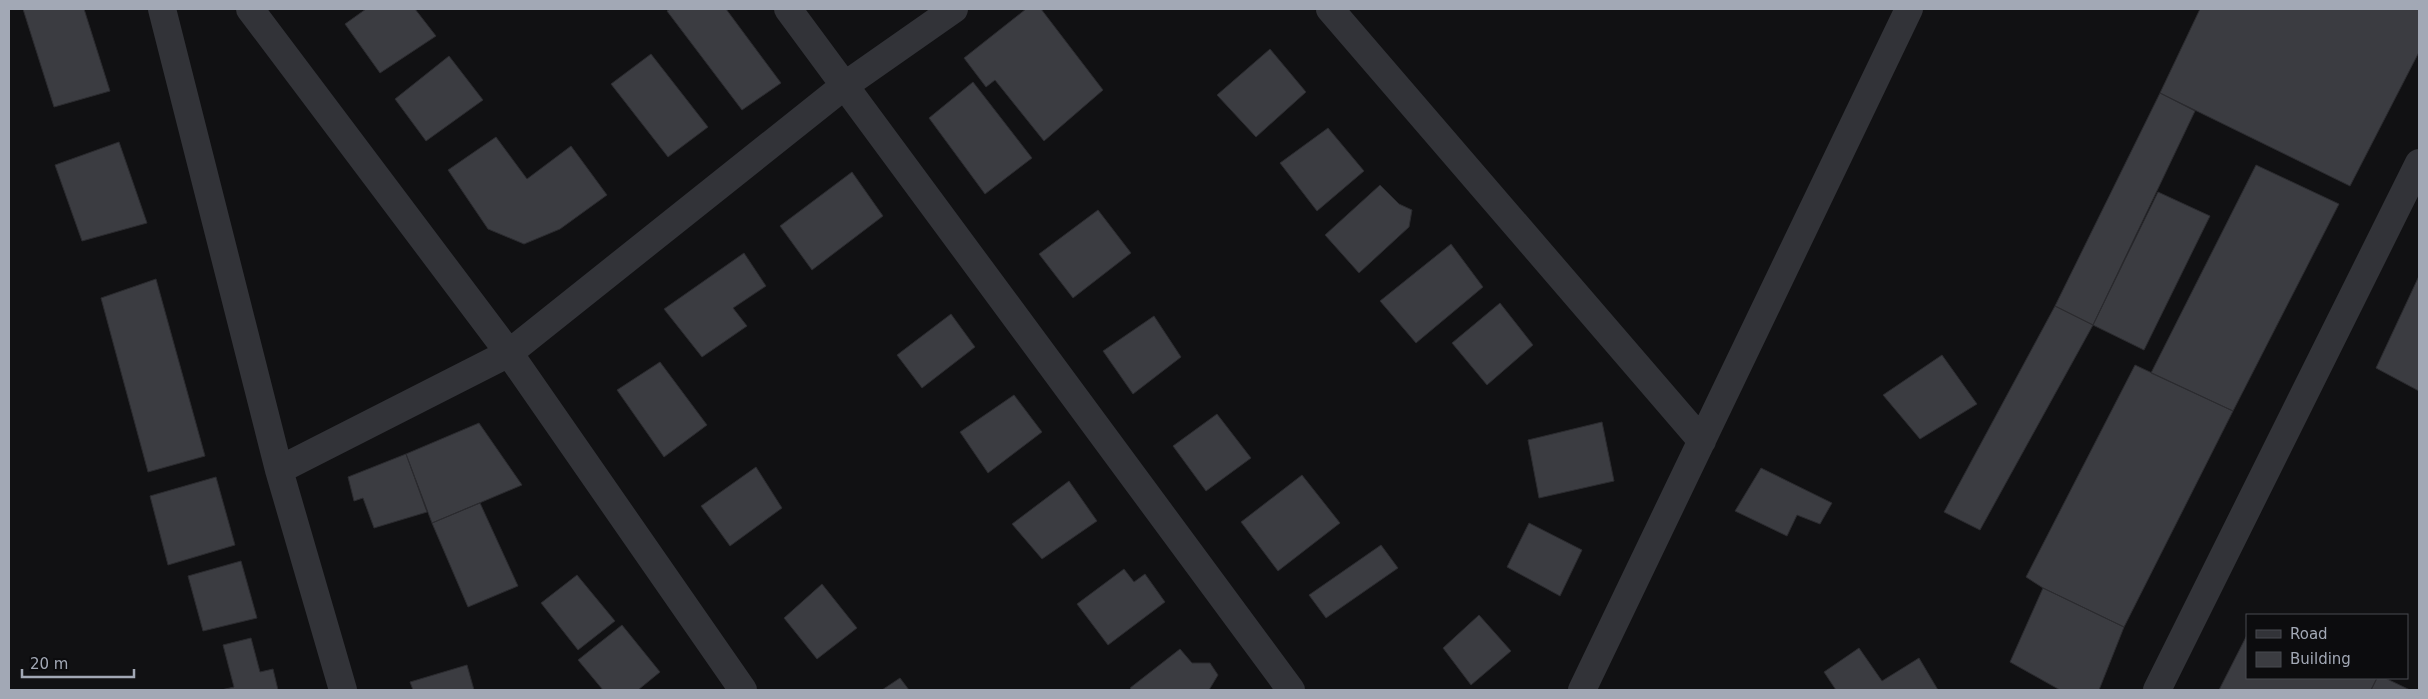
<svg xmlns="http://www.w3.org/2000/svg" width="2428" height="699" font-family="'DejaVu Sans',sans-serif">
<rect width="100%" height="100%" fill="#111113"/>
<path fill="#3b3c41" stroke="#2b2b2f" d="M23,9H84L110,91L54,107Z
M366,9H415L436,36L380,73L345,24Z
M670,9H726L781,83L742,110L667,11Z
M1026,9H1041L1103,90L1044,141L995,80L986,87L964,58Z
M2200,9H2419V52L2350,186L2160,93Z
M1270,49L1306,92L1256,137L1217,95Z
M651,54L708,127L668,157L611,84Z
M449,56L483,100L426,141L395,99Z
M973,82L1032,158L985,194L929,118Z
M2160,93L2195,111L2093,325L2055,306Z
M1328,128L1364,171L1317,211L1280,163Z
M496,137L527,179L571,146L607,195L560,229L524,244L488,229L448,170Z
M119,142L147,223L82,241L55,165Z
M2256,165L2339,204L2233,411L2151,373Z
M852,172L883,216L812,270L780,226Z
M1380,185L1399,204L1412,210L1409,227L1359,273L1325,235Z
M2158,192L2210,216L2144,350L2093,325Z
M1098,210L1131,253L1073,298L1039,254Z
M1451,244L1483,287L1416,343L1380,301Z
M744,253L766,286L733,308L747,326L702,357L664,309Z
M2419,276V391L2376,368Z
M156,279L205,456L148,472L101,298Z
M1500,303L1533,345L1487,385L1452,343Z
M2055,306L2093,325L1980,530L1944,512Z
M951,314L975,347L922,388L897,355Z
M1154,316L1181,357L1133,394L1103,351Z
M1942,355L1977,404L1920,439L1883,395Z
M660,362L707,425L664,457L617,390Z
M2135,365L2233,411L2124,627L2043,588L2026,577Z
M1014,395L1042,432L988,473L960,432Z
M1217,414L1251,458L1206,491L1173,446Z
M1602,422L1614,481L1539,498L1528,440Z
M479,423L522,485L432,523L406,454Z
M406,454L427,512L374,528L363,498L354,501L348,477Z
M756,467L782,508L730,546L701,506Z
M1761,468L1832,503L1820,524L1797,515L1787,536L1735,511Z
M1302,475L1340,523L1278,571L1241,522Z
M216,477L235,545L168,565L150,496Z
M1069,481L1097,521L1042,559L1012,524Z
M480,503L518,586L468,607L432,523Z
M1529,523L1582,550L1560,596L1507,567Z
M1381,545L1398,568L1326,618L1309,595Z
M241,561L257,618L203,631L188,576Z
M1124,569L1134,582L1145,574L1165,602L1108,645L1077,604Z
M577,575L615,621L578,650L541,603Z
M822,584L857,628L817,659L784,618Z
M2043,588L2124,627L2099,690H2060L2010,662Z
M1479,615L1511,651L1471,685L1443,648Z
M622,625L660,672L638,690H603L578,660Z
M2247,635V678H2377L2371,690H2219Z
M251,638L260,672L273,669L278,690H221L234,687L223,645Z
M1859,648L1882,681L1919,658L1938,690H1836L1824,672Z
M1180,649L1192,663H1210L1218,675L1209,690H1132L1130,688Z
M467,665L474,690H413L410,682Z
M900,678L909,690H882Z
M2377,678H2385L2410,690H2371Z"/>
<g fill="none" stroke-linecap="round" stroke-linejoin="round">
<path stroke="#323338" stroke-width="28" d="M162,9L279,470L343,690
M250,9L509,353L743,690
M788,9L1291,690
M1330,9L1702,441
M279,470L509,353L844,86L954,9
M1582,690L1909,9
M2157,690L2419,163"/>
</g>
<rect width="2428" height="699" fill="none" stroke="#a2a8b5" stroke-width="20"/>
<rect x="2246" y="614" width="162" height="65" fill="#0c0c0e" stroke="#484a51"/>
<rect x="2256" y="630" width="25" height="8" fill="#323338" stroke="#484a51"/>
<text x="2290" y="639" font-size="15" fill="#a2a8b5">Road</text>
<rect x="2256" y="652" width="25" height="15" fill="#3b3c41" stroke="#484a51"/>
<text x="2290" y="664" font-size="15" fill="#a2a8b5">Building</text>
<path d="M22 669v8h112v-8" fill="none" stroke="#a2a8b5" stroke-width="2.5"/>
<text x="30" y="669" font-size="15" fill="#a2a8b5" stroke="#0c0c0e" stroke-width="4" paint-order="stroke">20 m</text>
</svg>
